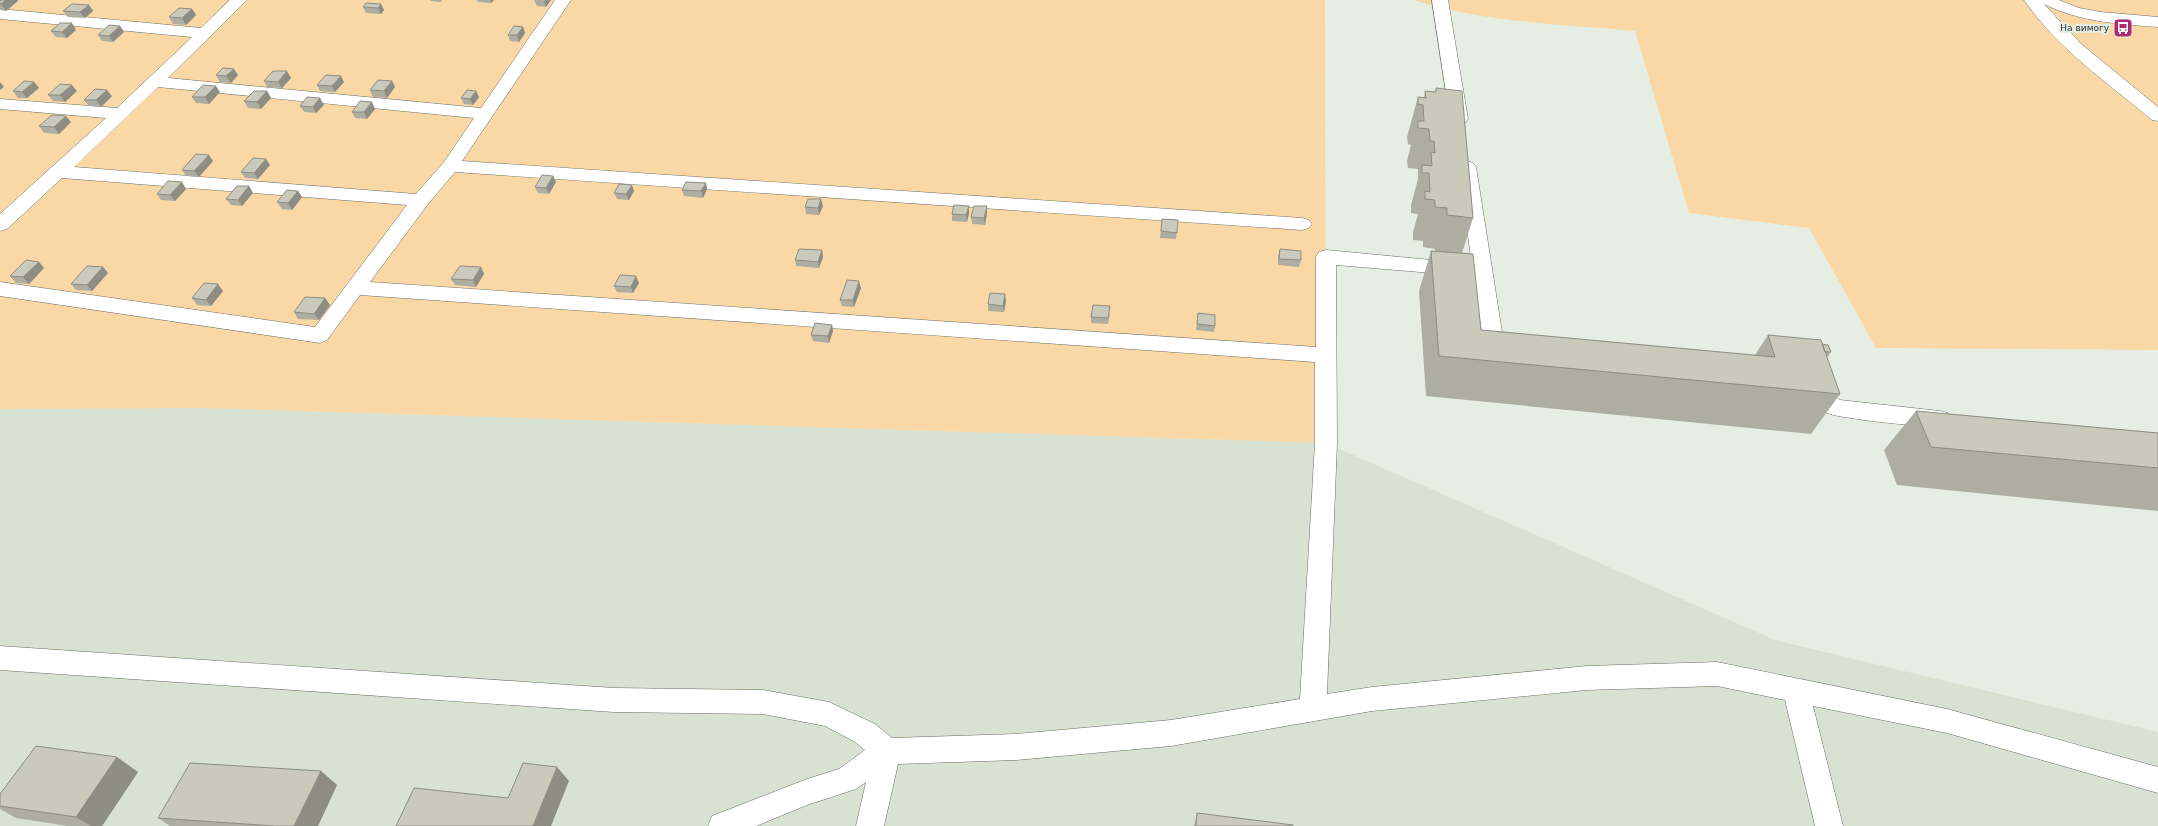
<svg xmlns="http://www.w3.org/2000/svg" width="2158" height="826" font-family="'DejaVu Sans',sans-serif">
<rect width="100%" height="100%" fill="#e6eee3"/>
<path fill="#d7e2d2" d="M205,408L1326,443L1775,640L2158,732V826H0V409Z"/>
<path fill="#fad8a5" d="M0,0H1325L1326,443L205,408L0,409Z
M1414,0H2158V350L1876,348L1809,228L1689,213L1635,31C1562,24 1485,23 1414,0Z"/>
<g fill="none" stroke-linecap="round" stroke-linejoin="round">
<defs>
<path id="minor" d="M230,0H247L168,78L481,108L555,0H571L462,161L1302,218L1309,220L1312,224L1309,228L1302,230L455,172L428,204L370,282L1316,347V257L1319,252L1326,250L1463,263L1466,268L1463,273L1456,275L1336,265L1337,443L1327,694L1372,687L1587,666L1717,662L1947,709L2158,767V793L1947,733L1813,706L1843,826H1815L1785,700L1717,686L1587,690L1372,711L1171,746L1016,760L898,764L884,826H856L866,782L856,789L807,805L756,826H708L712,816L807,779L839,769L865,750L855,742L825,726L763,714L614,712L0,670V646L614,688L763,690L829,702L875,724L892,738L1016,734L1171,720L1300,699L1315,443V362L360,295L327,340L320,343L0,296V282L315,327L407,205L62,178L7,229L0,231V214L106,118L0,109V99L117,108L192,37L0,19V9L201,28ZM158,87L474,118L444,162L416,194L74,167Z
M1432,0H1448L1468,119L1465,123L1459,124L1453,123L1450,119Z
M2024,0H2059L2079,8L2101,12L2158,17V27C2119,24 2080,22 2044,4L2080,43L2158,107V121L2152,120C2108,83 2057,48 2024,0Z
M1467,161L1473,163L1476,167L1502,332L1507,341L1519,345L1523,350L1519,355L1512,358L1493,351L1482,333L1458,167L1461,163Z
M1811,377C1822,380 1830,392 1840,400L1940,411L1948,413L1951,419L1948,425L1940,427C1911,425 1881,423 1851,418C1844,417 1835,416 1827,413C1815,408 1806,396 1800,385L1803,379Z"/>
</defs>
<use href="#minor" stroke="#676d64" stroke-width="1"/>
<use href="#minor" fill="#fff" fill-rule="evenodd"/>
</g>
<path fill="#adada2" d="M0,0H17L18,1L6,11L0,10Z
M430,0H442L441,2L431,1Z
M477,0H494L491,3L478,2Z
M534,0H551L546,7L537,6Z
M381,4L384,10L381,14L366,13L363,7Z
M89,5L93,11L85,18L68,17L63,11Z
M192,9L196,15L186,25L173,24L169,17Z
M120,26L124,32L113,42L102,41L98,35Z
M523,27L525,33L519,42L510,41L508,35Z
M76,30L67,38L56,37L51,31Z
M216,75H238L231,83L220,82Z
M291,78L282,88L267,87L264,81Z
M392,81L395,87L387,98L373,97L370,90Z
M34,82L39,88L27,98H18L13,91Z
M344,82L335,92L320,91L317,85Z
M1436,88L1473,218L1462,253L1481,330L1755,355L1768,335L1822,344L1831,352L1827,358L1840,394L1811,434L1426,396L1419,291L1431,251H1435V249L1423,247V241L1413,240V232L1418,214L1411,213V205L1418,179V169L1408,168L1407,161L1411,145L1408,144L1407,137L1418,97H1424L1425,91L1435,92Z
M77,91L65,102L53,101L48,95Z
M267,91L271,98L261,109L248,108L244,101Z
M476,91L479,97L473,105L464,104L461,98Z
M220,92L209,104L196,103L192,97Z
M112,96L101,107L89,106L84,100Z
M324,105L316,113L304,112L300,106Z
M375,109L367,119L355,118L352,112Z
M71,122L59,134L44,133L39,126Z
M266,159L270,165L258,179L245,178L241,172Z
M213,161L199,177L186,176L182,170Z
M553,176L556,182L549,194L538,193L535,187Z
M706,183L707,189L703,198L684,196L682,190Z
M249,186L253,193L242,206L231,205L226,199Z
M186,189L175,201L161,200L157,194Z
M298,191L302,197L292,210L282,209L277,202Z
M634,191L629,200L617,199L614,193Z
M823,206L819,215L806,214L805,207Z
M969,206V213L967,222L952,221V214Z
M987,206V213L985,225L972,224L971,217Z
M1162,219L1178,220L1176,239L1160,238Z
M1280,249L1301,260L1299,267L1278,265V256Z
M822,250L823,257L819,268L796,266L795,260Z
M39,262L44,268L29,284L16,283L10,276Z
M103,267L108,273L92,291L76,290L71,284Z
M481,267L484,274L476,287L455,285L451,279Z
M639,283L633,293L617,292L614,286Z
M861,288L854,307L842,306L840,300Z
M223,291L211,306L197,305L192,298Z
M325,298L330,305L319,320L298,319L294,312Z
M1006,301L1004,312L988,311V304Z
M1110,313L1108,324L1091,323V317Z
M1198,313L1215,326L1214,332L1196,330Z
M832,325L833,331L829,343L813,341L811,335Z
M1916,411L2158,433V511L1897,485L1884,450Z
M321,771L337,785L318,826H170L158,818Z
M138,772L102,826H68L16,818L0,809V794Z
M1197,813L1196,826H1194Z"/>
<path fill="#8d8d84" d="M6,0H17L18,1L6,11L1,4Z
M490,0H494L491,3Z
M545,0H551L546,7L544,1Z
M381,4L384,10L381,14L378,8Z
M89,5L93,11L85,18L80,12Z
M192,9L196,15L186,25L182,18Z
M72,23L76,30L67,38L62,32Z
M120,26L124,32L113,42L109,36Z
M523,27L525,33L519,42L517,35Z
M234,69L238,75L231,83L226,76Z
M287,71L291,78L282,88L278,82Z
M341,76L344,82L335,92L332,86Z
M392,81L395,87L387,98L384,91Z
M0,82L4,87L0,90Z
M34,82L39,88L27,98L22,92Z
M72,85L77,91L65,102L60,95Z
M216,86L220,92L209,104L205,97Z
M107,90L112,96L101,107L96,100Z
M267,91L271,98L261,109L257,102Z
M476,91L479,97L473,105L470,99Z
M320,98L324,105L316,113L313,107Z
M372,102L375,109L367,119L364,112Z
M66,116L71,122L59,134L54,127Z
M209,155L213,161L199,177L194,171Z
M266,159L270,165L258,179L254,173Z
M553,176L556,182L549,194L546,188Z
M182,182L186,189L175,201L170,195Z
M706,183L707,189L703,198L701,191Z
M632,185L634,191L629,200L626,194Z
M249,186L253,193L242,206L238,200Z
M298,191L302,197L292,210L288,203Z
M821,199L823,206L819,215L818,208Z
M969,206V213L967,222L966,215Z
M987,206V213L985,225L984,218Z
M822,250L823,257L819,268L818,262Z
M39,262L44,268L29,284L23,277Z
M103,267L108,273L92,291L87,285Z
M481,267L484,274L476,287L473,280Z
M636,276L639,283L633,293L631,287Z
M859,281L861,288L854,307L853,300Z
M218,284L223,291L211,306L206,300Z
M1005,294L1006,301L1004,312L1003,306Z
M325,298L330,305L319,320L314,314Z
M832,325L833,331L829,343L828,336Z
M117,757L138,772L102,826H91L76,817Z
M557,767L569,781L551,826H533Z
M321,771L337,785L318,826H294Z"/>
<path fill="#c9c9bc" stroke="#8d8d84" d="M0,0H6L1,4H0Z
M366,3L381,4L378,8L363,7Z
M72,4L89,5L80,12L63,11Z
M179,8L192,9L182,18L169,17Z
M60,23H72L62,32L51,31Z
M109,25L120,26L109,36L98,35Z
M514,26L523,27L517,35H508Z
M223,68L234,69L226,76L216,75Z
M273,71H287L278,82L264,81Z
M326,75L341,76L332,86L317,85Z
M378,80L392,81L384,91L370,90Z
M24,81L34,82L22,92L13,91Z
M60,84L72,85L60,95H48Z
M203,85L216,86L205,97H192Z
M1436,88L1462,91L1473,218L1447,215V208L1435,207V200L1425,199V191L1430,192L1429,173H1422V165L1432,166L1431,152L1435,153L1434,141H1430L1429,129L1418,128V121H1424L1423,105L1418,104V97L1426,98L1425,91L1436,92Z
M95,89L107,90L96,100H84Z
M467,90L476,91L470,99L461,98Z
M254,91H267L257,102L244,101Z
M307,97L320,98L313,107L300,106Z
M360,101L372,102L364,112H352Z
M52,115L66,116L54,127L39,126Z
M196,154L209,155L194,171L182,170Z
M253,158L266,159L254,173L241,172Z
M542,175L553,176L546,188L535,187Z
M168,181L182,182L170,195L157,194Z
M686,182L706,183L701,191L682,190Z
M619,184L632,185L626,194L614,193Z
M237,186H249L238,200L226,199Z
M287,190L298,191L288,203L277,202Z
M808,199H821L818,208L805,207Z
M954,205L969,206L966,215L952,214Z
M974,206H987L984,218L971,217Z
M1162,219L1178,220L1177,233L1161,231Z
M799,249L822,250L818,262L795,260Z
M1280,249L1301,251V260L1279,259Z
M1431,251L1473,254L1481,330L1775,357L1768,335L1821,340L1840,394L1439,356Z
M26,260L39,262L23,277L10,276Z
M87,266L103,267L87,285L71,284Z
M460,266L481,267L473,280L451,279Z
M620,275L636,276L631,287L614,286Z
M847,280L859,281L853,300H840Z
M204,283L218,284L206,300L192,298Z
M990,293L1005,294L1003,306L988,304Z
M305,297L325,298L314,314L294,312Z
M1093,305L1110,306L1108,318L1091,317Z
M1198,313L1215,315V326L1197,324Z
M815,323L832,325L828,336L811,335Z
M1822,344L1828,345L1831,352H1825Z
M1916,411L2158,433V468L1931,447Z
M36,746L117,757L76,817L0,806V794Z
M190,763L321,771L294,826H274L158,818Z
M523,763L557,767L533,826H396L414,788L508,798Z
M1197,813L1293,825V826H1196Z"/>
<defs>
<symbol id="bus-square" viewBox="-11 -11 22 22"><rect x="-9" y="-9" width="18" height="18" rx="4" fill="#ad2971" stroke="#e6eee3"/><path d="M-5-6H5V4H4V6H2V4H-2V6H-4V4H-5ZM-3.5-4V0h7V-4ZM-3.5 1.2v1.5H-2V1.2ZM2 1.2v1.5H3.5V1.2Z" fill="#fff"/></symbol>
</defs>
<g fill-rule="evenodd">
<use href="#bus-square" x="2112" y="17" width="22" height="22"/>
</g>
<g text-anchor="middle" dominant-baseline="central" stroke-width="4" stroke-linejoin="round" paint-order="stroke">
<g font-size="9" fill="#292c28" stroke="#e6eee3" text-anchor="end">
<text x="2109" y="28">На вимогу</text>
</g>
</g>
</svg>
